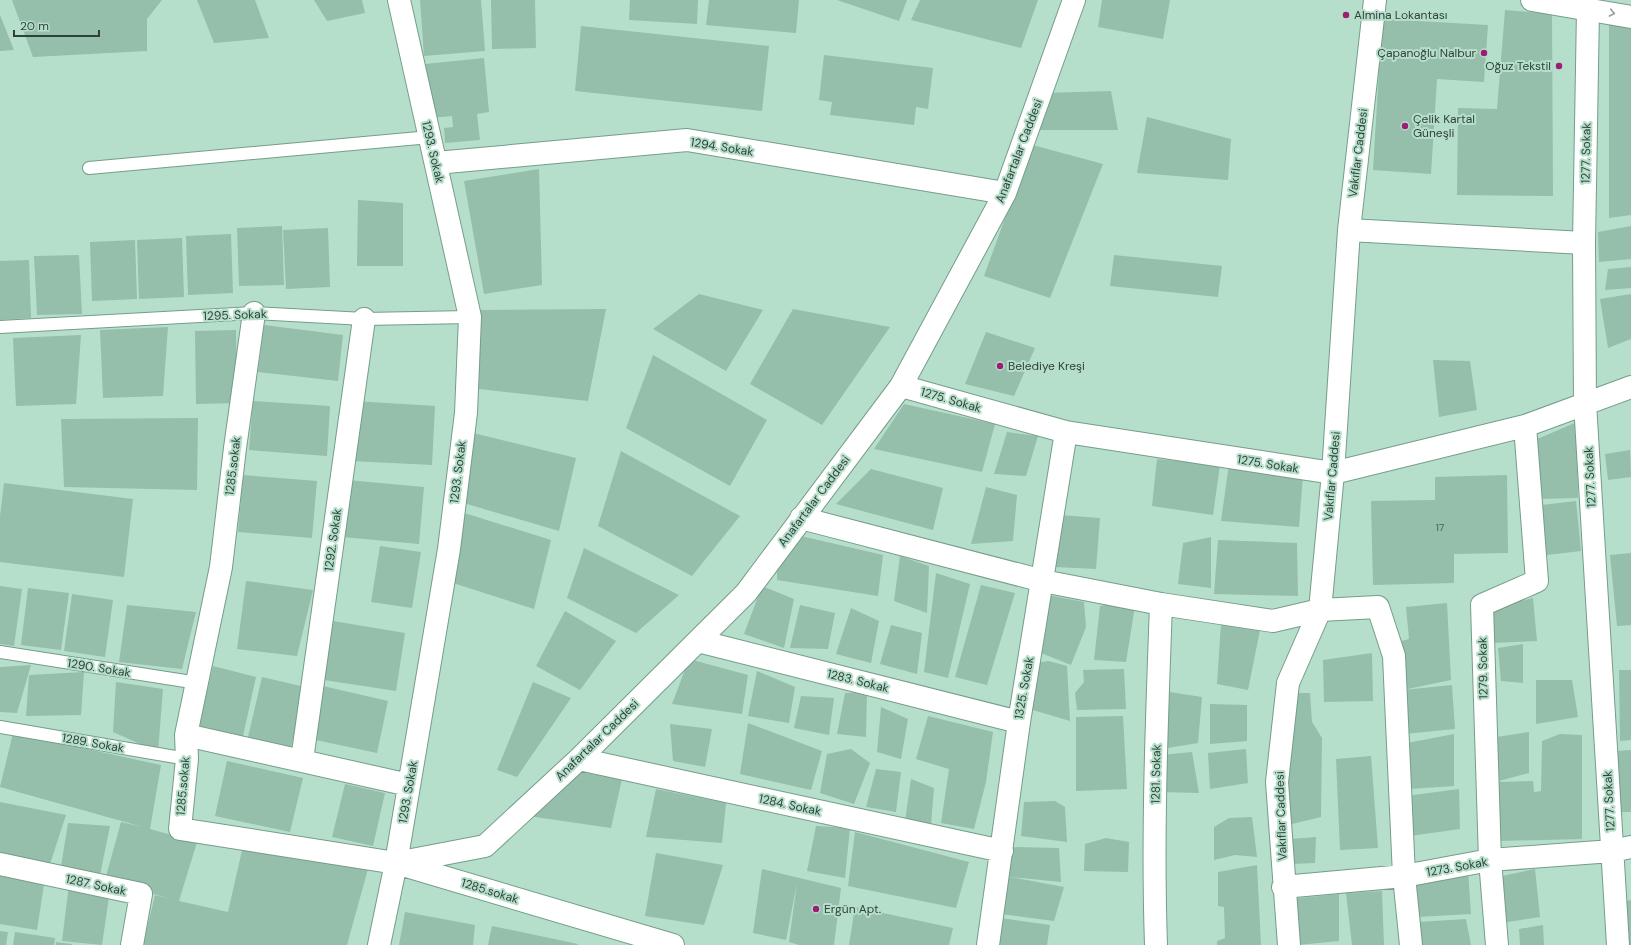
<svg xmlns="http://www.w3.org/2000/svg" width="1631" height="945" font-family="'DM Sans',sans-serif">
<rect width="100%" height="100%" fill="#b6dfcb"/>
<path fill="#95beab" d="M12,0H162L147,19V51L33,57Z
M197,0H255L269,38L214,43Z
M314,0H362L365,13L327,21Z
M420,0H481L485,51L424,56Z
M491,0H535L536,48L492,49Z
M630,0H698L697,24L629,20Z
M709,0H799L796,33L706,25Z
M837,0H907L899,21Z
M920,0H1038L1021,48L911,20Z
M1102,0H1170L1163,39L1098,27Z
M1505,10L1552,14L1553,196L1457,195L1458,108L1497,109Z
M0,15L14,50L0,51Z
M1382,19L1488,25L1484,82L1437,79L1431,174L1373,170Z
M1609,23L1631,26V215L1609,218Z
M581,26L769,46L762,111L575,91Z
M824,55L933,68L928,109L916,107L914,125L830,115L832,102L819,100Z
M484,58L489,112L477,114L480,140L445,143L444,128L453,127L452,116L431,118L425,64Z
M1111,91L1118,130H1039L1045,93Z
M1147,117L1231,139L1228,180L1137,173Z
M1029,144L1103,164L1050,298L984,276L1028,155Z
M539,169L542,285L484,294L464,181Z
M358,200L403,203V266H357Z
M282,226L284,285L239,286L237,228Z
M1631,226V259L1599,262L1598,232Z
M328,228L330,287L286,289L283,230Z
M231,234L233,293L188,295L186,236Z
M182,238L184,297L139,299L137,240Z
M135,240L137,299L92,301L90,242Z
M79,255L82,314L37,315L34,256Z
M1114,255L1222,266L1218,297L1110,286Z
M29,260L31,318L0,320V261Z
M1631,267V288L1605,290L1608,269Z
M699,294L763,310L726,371L653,329Z
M1631,294V339L1608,348L1600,299Z
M606,309L588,401L479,389L480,310Z
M793,309L890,327L822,425L750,384Z
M264,325L343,335L338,381L258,372Z
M168,327L163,396L103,398L100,330Z
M236,330L237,403L196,404L195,331Z
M986,332L1035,348L1014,396L965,384Z
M81,335L76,404L16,406L13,338Z
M653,355L767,420L730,486L626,428Z
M1433,360L1470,361L1477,410L1439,417Z
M253,401L330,406L327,456L249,450Z
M354,401L435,406L432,465L351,461Z
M904,404L995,424L982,472L874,449Z
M198,418L197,490L64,487L61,419Z
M1577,422L1578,498L1536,499L1535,440Z
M1007,432L1038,436L1026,476L994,474Z
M473,433L576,458L559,531L460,502Z
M1630,450L1631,477L1608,480L1605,454Z
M621,451L740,516L692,576L598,526Z
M1157,459L1220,465L1213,515L1152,506Z
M1229,464L1303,475L1299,527L1221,521Z
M871,469L943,488L933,530L836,504Z
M243,475L317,481L312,538L238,532Z
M1507,475L1508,553L1454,554V583L1373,585L1371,501L1435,500V477Z
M347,480L424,487L419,544L342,537Z
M4,483L133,499L124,577L0,562V516Z
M986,487L1017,495L1013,541L971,544Z
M1576,501L1581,551L1538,556L1533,506Z
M461,512L551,540L534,609L450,582Z
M1060,515L1100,518L1096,569L1055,567Z
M801,536L883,555L878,596L777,580V565Z
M1211,537V588L1178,584L1183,543Z
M1218,540L1297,543L1298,596L1214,594Z
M380,546L421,552L412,608L371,602Z
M584,548L679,595L636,633L567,598Z
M1631,553V625L1617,626L1610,555Z
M900,556L929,566L927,613L894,601Z
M936,573L970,584L948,678L924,672Z
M246,581L313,590L297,656L237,649Z
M981,585L1015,593L987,685L955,677Z
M0,586L22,589L14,646L0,644Z
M762,586L794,599L784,648L744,634Z
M28,588L69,593L61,650L21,645Z
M72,594L113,600L105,657L64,651Z
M1048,595L1084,602L1086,627L1071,665L1041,653Z
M1533,598L1537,641L1493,643L1492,608Z
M1116,603L1135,606L1126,662L1094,660L1100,606Z
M1447,603L1451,680L1403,690L1452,685L1455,729L1404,734L1398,642L1409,639L1406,607Z
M127,605L196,612L182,669L119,662Z
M800,605L835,613L828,649L790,648Z
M851,608L879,621L871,663L836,654Z
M565,611L616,641L580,690L536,666Z
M333,621L405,633L396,691L324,680Z
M1221,623L1261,625L1248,690L1217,684Z
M891,625L922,633L917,674L880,664Z
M1523,644V683L1501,681L1498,648Z
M1372,653L1373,701L1324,702L1323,660Z
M689,659L748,675L742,714L672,704Z
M1049,661L1067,666L1070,721L1026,708L1033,663Z
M31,665L17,713L0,712V667Z
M213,666L256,677L243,736L199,726Z
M1124,669L1126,709L1077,710L1075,693L1084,682L1083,670Z
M1619,670H1631V740L1620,741Z
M757,671L795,687L789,723L748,716Z
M84,672L81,715L26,716L29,675Z
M262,677L305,687L291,747L248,737Z
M1536,680H1572L1578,717L1536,724Z
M116,682L163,689L158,752L113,732Z
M533,682L571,698L517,777L497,770Z
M323,686L388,701L377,753L311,739Z
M1163,691L1202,697L1198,743L1161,749Z
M867,692L866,737L837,734L845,693Z
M1296,693H1310L1312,722L1322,738L1321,817L1288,825L1283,783Z
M801,696L834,698L829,735L794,728Z
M1210,704L1247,705V741L1210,744Z
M881,707L908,719L901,759L877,752Z
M928,716L993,732L986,782L974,829L941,823L949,769L916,759Z
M1123,716L1127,789L1076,791V717Z
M748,723L822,751L811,790L740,774Z
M670,724L712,729L705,767L673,761Z
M1529,732V773L1495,782L1490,738Z
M13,733L161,765L150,829L197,842L179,901L228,912L243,846L368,869L347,945H143L155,895L171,899L105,880L121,822L143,827L0,787Z
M1454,734V786L1409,789L1407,743Z
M1560,734L1582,735V839L1498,841L1495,782L1533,781L1534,792L1541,791L1542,741Z
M851,749L870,763L854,804L820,793L827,754Z
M1246,749L1248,783L1210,789L1208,753Z
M1631,750V812H1617L1616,751Z
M1192,752L1199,793L1161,792V755Z
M1371,756L1378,848L1340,850L1336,759Z
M227,761L303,778L290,832L215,816Z
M876,769L901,772L896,812L866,807Z
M567,770L622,779L611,828L528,816Z
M911,779L934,788L931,825L905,821Z
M345,784L385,793L373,846L332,837Z
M656,789L726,803L722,843L646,837Z
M1459,789L1460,829L1410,836L1406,796Z
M1055,801L1065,807L1067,842L1021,836L1024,802Z
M0,802L66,815L50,864L0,854Z
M1252,817L1257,857L1235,855L1214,860V827L1229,818Z
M68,823L110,826L100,875L61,866Z
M816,826L850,828L845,878L807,871Z
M855,832L969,862L956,908L848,886Z
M1316,837L1315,863L1291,864V839Z
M1106,838L1129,842L1128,872L1084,871L1085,844Z
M1010,847L1059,848L1061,882L1010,877L1064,887L1054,921L1001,914Z
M656,853L723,865L704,925L645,916Z
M1257,865L1261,945H1217V941L1225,938L1224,907L1218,906V872Z
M0,868L45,878L37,930L0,924Z
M762,869L841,888L834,945H799L789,942L797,883L786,940L753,933Z
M1535,869L1540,917L1501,923L1497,877Z
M1468,870L1471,914L1417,917L1415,880Z
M69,885L110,890L102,945L62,941Z
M1382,891L1384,945H1352L1346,893Z
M1339,894V941L1298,945L1291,899Z
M1631,900V945H1625L1621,902Z
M855,907L953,928L949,945H849Z
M405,912L475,925L473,945H399Z
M1001,918L1050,925L1047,945H997Z
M1466,919L1471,945H1419L1418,922Z
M1543,925L1544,945H1520L1519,929Z
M492,926L578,944V945H488Z
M0,931L8,932L6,945H0Z
M15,932L55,938L54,945H13Z
M56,942L72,944V945H56Z"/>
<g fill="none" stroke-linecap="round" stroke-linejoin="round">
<defs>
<path id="service" d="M89,168L430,137
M0,327L254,313L364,319L470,317
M0,652L198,683
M0,727L187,759"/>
<path id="minor" d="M1588,9L1584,243L1585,403L1618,945
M436,163L687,140L1005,193
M1349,230L1584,243
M254,313L235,448L221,567L186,735L187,759L180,829L396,863L673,945
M901,386L1066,432L1333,473L1525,426L1631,387
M801,518L1043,581L1161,604L1273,621L1320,610L1378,607L1394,656L1404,876L1411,945
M698,641L1019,722
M186,735L409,785
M579,759L1002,851
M302,760L364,319
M396,863L485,846L579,759L746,593L901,386L1005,193L1074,0
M0,864L141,894L132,945
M1283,887L1404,876L1490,860L1612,851L1631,847
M379,945L396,863L449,549L466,413L470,317L399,0
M988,945L1019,722L1066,432
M1156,945C1152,831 1157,717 1161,604
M1289,945L1277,782L1288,683L1320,610L1333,473L1349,230L1375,0
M1497,945L1490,860L1482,605L1537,581L1525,426"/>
<path id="secondary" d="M1532,0L1631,17"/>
</defs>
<use href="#service" stroke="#759d8a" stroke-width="14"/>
<use href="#minor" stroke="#759d8a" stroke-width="24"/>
<use href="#secondary" stroke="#759d8a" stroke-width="24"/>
<use href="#service" stroke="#fff" stroke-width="12"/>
<use href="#minor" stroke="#fff" stroke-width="22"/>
<use href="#secondary" stroke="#fff" stroke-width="22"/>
</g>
<defs><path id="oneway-chevron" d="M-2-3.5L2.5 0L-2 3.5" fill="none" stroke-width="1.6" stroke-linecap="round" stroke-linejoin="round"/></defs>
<use stroke="#98a09c" href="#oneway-chevron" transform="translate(1612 13) rotate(11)"/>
<g fill="#9c1e74" stroke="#b6dfcb" stroke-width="1.5">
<circle cx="1346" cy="15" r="4"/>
<circle cx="1484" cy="53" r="4"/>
<circle cx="1559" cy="66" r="4"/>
<circle cx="1405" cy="126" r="4"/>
<circle cx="1000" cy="366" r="4"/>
<circle cx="816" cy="909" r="4"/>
</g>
<g text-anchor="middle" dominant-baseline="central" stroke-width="4" stroke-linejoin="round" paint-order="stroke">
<g font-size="10" fill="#496056">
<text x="1440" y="527">17</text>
</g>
<g font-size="12" fill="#304139" stroke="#b6dfcb" text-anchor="start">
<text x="1354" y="15">Almina Lokantası</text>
<text x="1476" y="53" text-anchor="end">Çapanoğlu Nalbur</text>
<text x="1551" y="66" text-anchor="end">Oğuz Tekstil</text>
<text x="1413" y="119">Çelik Kartal<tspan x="1413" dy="14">Güneşli</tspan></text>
<text x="1008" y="366">Belediye Kreşi</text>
<text x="824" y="909">Ergün Apt.</text>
</g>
<g font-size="12" fill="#304139" stroke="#b6dfcb">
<text transform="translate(722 147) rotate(9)">1294. Sokak</text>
<text transform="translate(1019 151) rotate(-69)">Anafartalar Caddesi</text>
<text transform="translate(433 152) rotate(77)">1293. Sokak</text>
<text transform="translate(1358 153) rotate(-83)">Vakıflar Caddesi</text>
<text transform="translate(1586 153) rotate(-89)">1277. Sokak</text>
<text transform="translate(235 315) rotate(-2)">1295. Sokak</text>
<text transform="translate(951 400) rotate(16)">1275. Sokak</text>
<text transform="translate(1268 464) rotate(9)">1275. Sokak</text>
<text transform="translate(233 466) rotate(-83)">1285.sokak</text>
<text transform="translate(458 472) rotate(-83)">1293. Sokak</text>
<text transform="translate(1332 476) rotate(-85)">Vakıflar Caddesi</text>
<text transform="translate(1590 477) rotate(-93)">1277. Sokak</text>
<text transform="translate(814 501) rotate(-53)">Anafartalar Caddesi</text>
<text transform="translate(333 540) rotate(-82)">1292. Sokak</text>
<text transform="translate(99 668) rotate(9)">1290. Sokak</text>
<text transform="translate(1483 668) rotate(-91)">1279. Sokak</text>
<text transform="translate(858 681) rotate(14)">1283. Sokak</text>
<text transform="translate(1024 688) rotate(-80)">1325. Sokak</text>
<text transform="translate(597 740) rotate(-44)">Anafartalar Caddesi</text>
<text transform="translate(93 743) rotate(10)">1289. Sokak</text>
<text transform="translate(1156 774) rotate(-89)">1281. Sokak</text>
<text transform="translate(183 786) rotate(-85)">1285.sokak</text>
<text transform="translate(408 792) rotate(-80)">1293. Sokak</text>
<text transform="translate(1609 801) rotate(-93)">1277. Sokak</text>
<text transform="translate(790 805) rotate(12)">1284. Sokak</text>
<text transform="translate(1281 816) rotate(-92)">Vakıflar Caddesi</text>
<text transform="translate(1457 867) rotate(-10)">1273. Sokak</text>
<text transform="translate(96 885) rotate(12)">1287. Sokak</text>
<text transform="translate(490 891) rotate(17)">1285.sokak</text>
</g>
</g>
<path d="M14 30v6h85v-6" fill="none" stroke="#304139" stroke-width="2"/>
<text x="20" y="30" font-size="12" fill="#304139" stroke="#b6dfcb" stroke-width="3" paint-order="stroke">20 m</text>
</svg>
